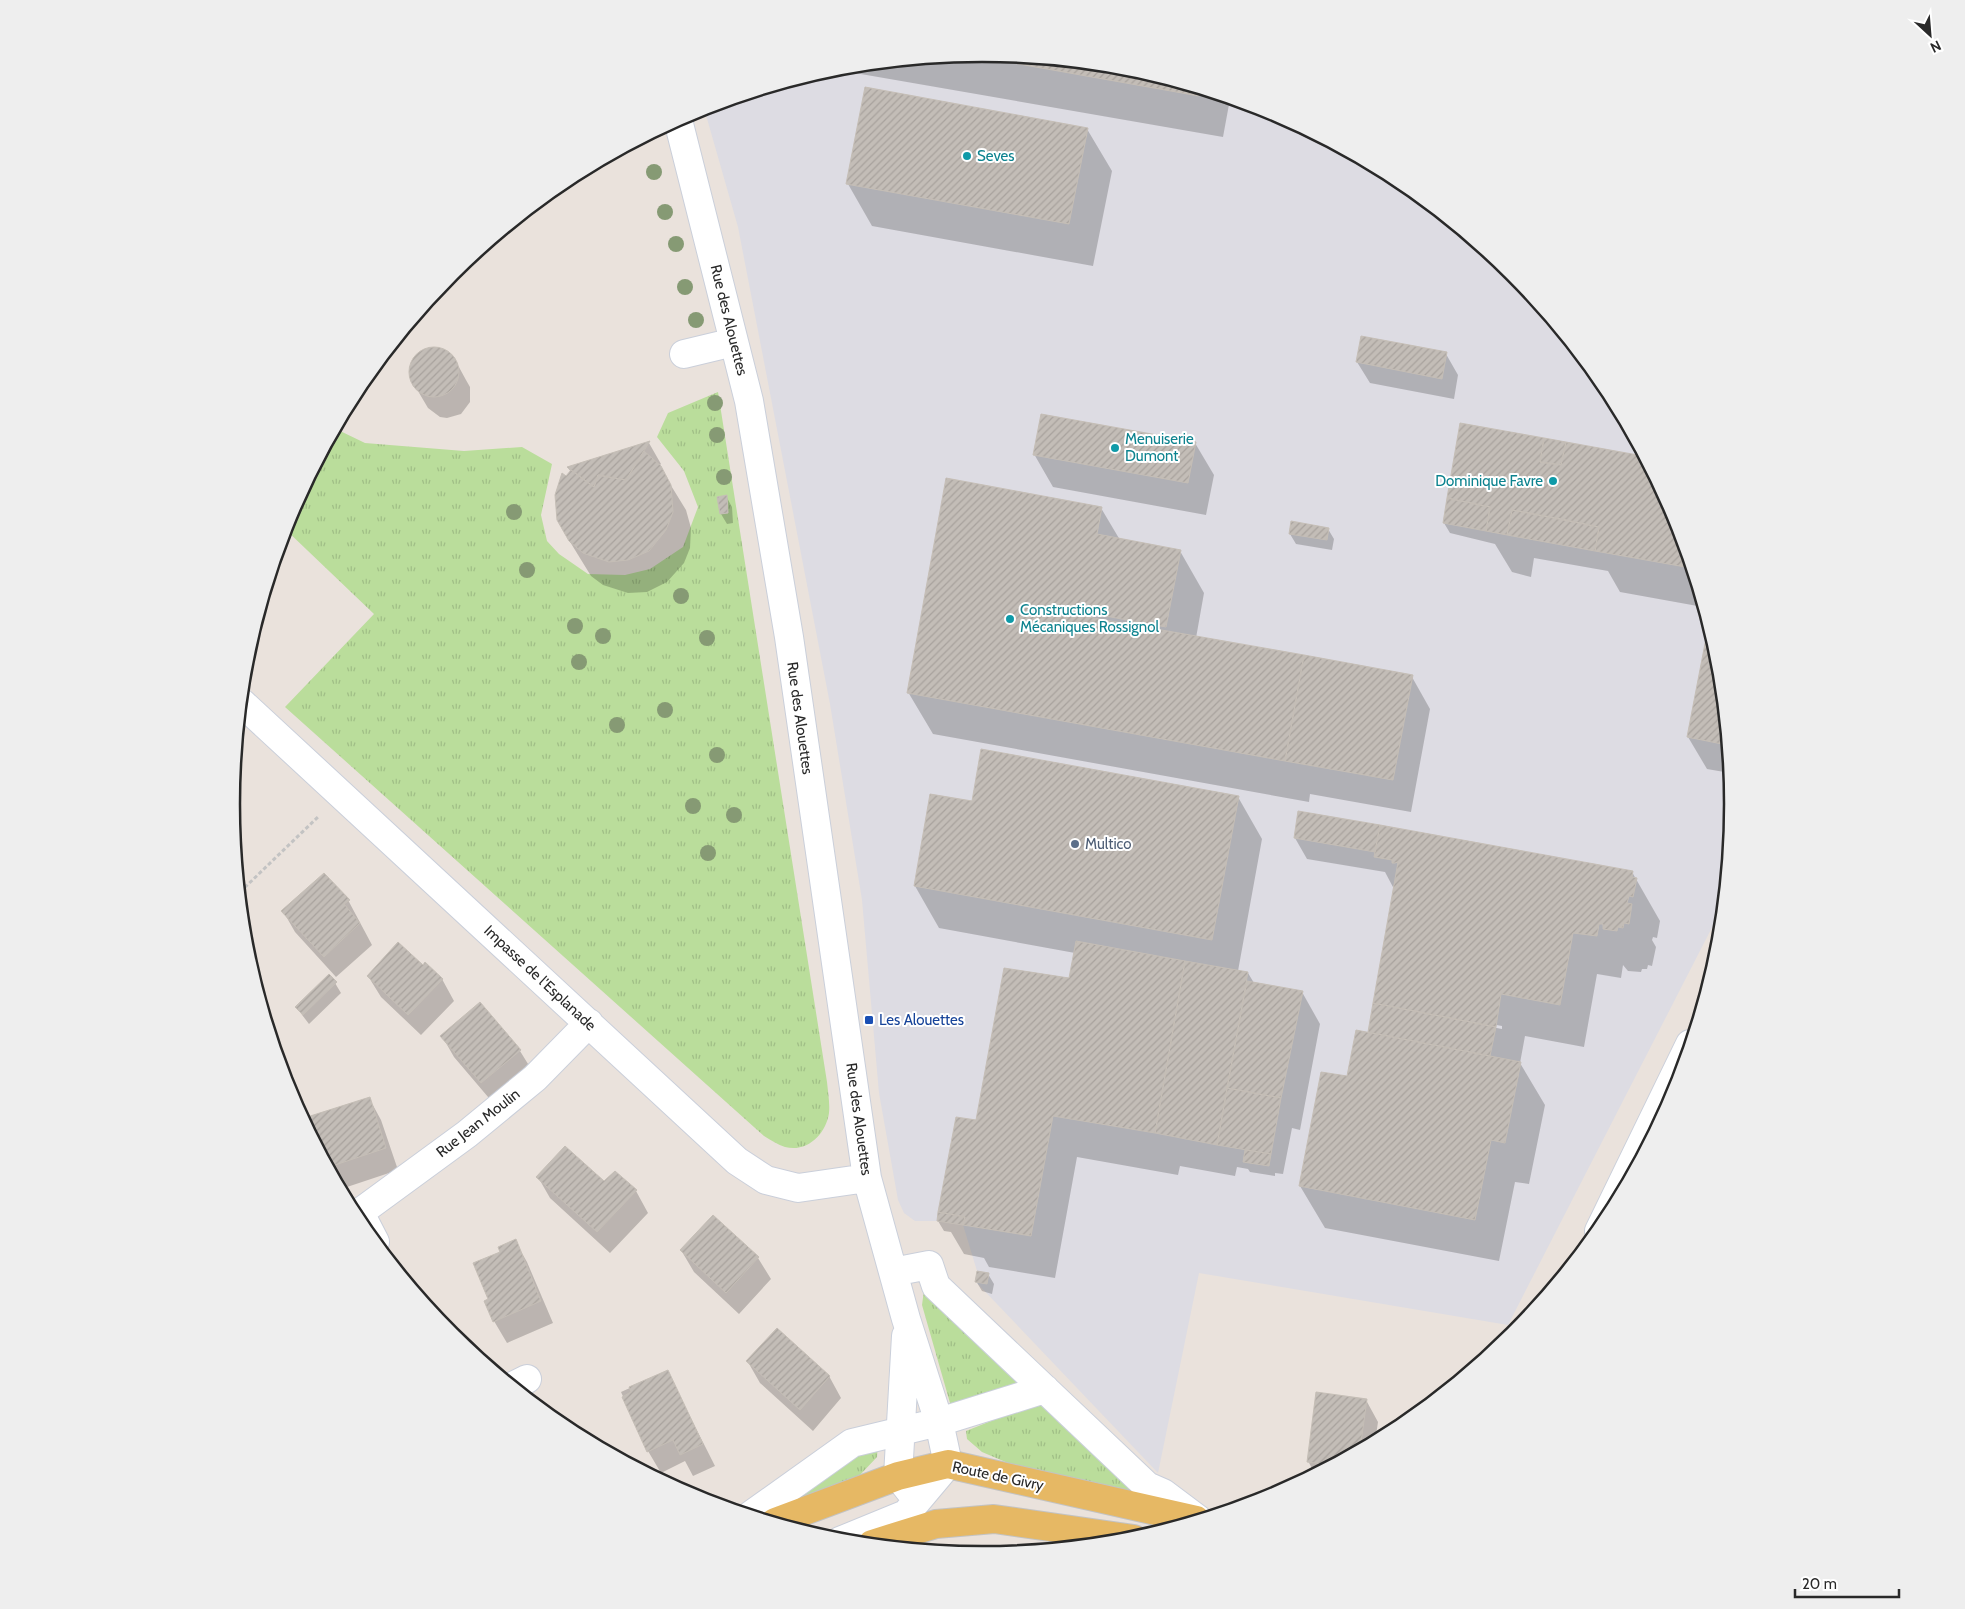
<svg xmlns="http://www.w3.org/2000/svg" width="1965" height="1609" font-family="Cabin,sans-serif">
<defs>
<pattern id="grass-tufts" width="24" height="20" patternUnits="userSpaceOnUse" patternTransform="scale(1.25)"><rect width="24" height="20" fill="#badd9b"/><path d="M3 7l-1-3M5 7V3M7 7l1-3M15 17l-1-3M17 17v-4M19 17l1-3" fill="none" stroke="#a0be86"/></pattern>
<pattern id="building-hatch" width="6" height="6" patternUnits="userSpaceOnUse" patternTransform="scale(1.25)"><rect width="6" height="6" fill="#c3bdb7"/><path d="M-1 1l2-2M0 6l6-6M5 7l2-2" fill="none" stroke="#a8a29d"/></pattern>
</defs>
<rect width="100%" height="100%" fill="#eae2dc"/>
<path fill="#dddce3" d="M983,54L1129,68L1270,111L1400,180L1514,274L1607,388L1676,517L1719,658L1733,805L1723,906L1508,1325L1199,1273L1158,1473L975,1281L977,1271L963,1225L937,1221H915L904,1213L898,1200L879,1093L862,900L830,704L738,227L704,108L836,68Z"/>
<path fill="url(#grass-tufts)" d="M718,392L827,1082C828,1092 830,1104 829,1113C826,1134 807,1153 785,1147C778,1145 771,1140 764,1136L285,707L374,614L285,529L289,517L336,429L365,443L464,451L522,447L552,464L541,515L547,541L559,554L588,574L625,575L650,569L683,547L698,507L684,471L657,437L668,413Z
M925,1283L1031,1385L952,1410L922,1305Z
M1046,1399L1152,1498L1008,1463L982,1452L967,1439L966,1431Z
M878,1444L877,1457L860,1475L840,1490L764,1517L828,1465Z"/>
<path fill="#0003" fill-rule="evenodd" d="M983,54L1129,68L1230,99L1223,137L855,73L851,67Z
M1087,129L1112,171L1093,266L872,226L848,184Z
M427,349H442L454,358L466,380L470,387V402L461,414L447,418L440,417L428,408L415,386L410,372L415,358Z
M1446,354L1458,375L1454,399L1370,383L1357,362Z
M649,443L661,464L659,466L686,510L691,528L690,548L684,563L667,582L647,592L628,593L603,585L591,576L564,532L556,505L560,480L571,472L568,468Z
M1195,443L1214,475L1206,515L1053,487L1034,454Z
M1566,443L1644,457L1676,517L1703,607L1620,592L1608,571L1534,558L1531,577L1512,572L1495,544L1450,533L1444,523Z
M726,496L732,507L733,523L727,524L721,514L719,498Z
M1101,508L1120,540L1180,551L1204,593L1196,638L1412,677L1430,709L1411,812L1310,794L1309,802L933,734L908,692Z
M1328,529L1334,539L1332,550L1296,544L1290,534Z
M1719,658L1730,773L1707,769L1688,737Z
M1238,797L1262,839L1238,971L1248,973L1254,983L1302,992L1320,1024L1300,1130L1292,1128L1283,1174L1275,1173V1176L1250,1172L1248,1169L1237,1167L1235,1176L1180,1166L1178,1175L1077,1157L1055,1278L989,1267L984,1258L964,1254L951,1232L944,1231L938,1221L977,1121L1070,980L1075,953L939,928L915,886L973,803Z
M1295,838L1632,872L1660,921L1657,938L1653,937L1652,940L1656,947L1652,966L1648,965L1647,969H1642L1641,972L1628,971L1623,965L1621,978L1597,974L1584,1047L1525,1036L1520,1063L1545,1105L1529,1184L1515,1182L1499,1261L1325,1228L1300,1186L1348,1077L1370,1034L1394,889L1385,872L1307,859ZM1403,1008L1502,1026V1029L1403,1010Z
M348,900L372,945L336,977L295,932L283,911Z
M423,967L442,979L454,1001L421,1035L381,997L368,976Z
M335,983L341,993L309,1024L296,1007Z
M480,1004L520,1051L533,1072L494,1104L454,1057L442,1036Z
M369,1098L381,1120L398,1170L341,1189L305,1118Z
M538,1177L604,1183L636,1191L648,1213L610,1253L550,1198Z
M515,1241L527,1262L553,1323L507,1343L494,1321L489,1300L501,1252Z
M681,1250L758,1258L771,1279L739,1314L694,1272Z
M988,1274L994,1284L992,1294L982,1291L976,1281Z
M748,1362L829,1376L841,1398L813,1431L760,1383Z
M667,1371L715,1466L693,1476L685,1461L661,1473L648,1451L621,1392Z
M1366,1400L1378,1422L1375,1442L1333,1464L1321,1462V1465L1330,1466L1315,1474L1308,1461Z"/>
<path fill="url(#building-hatch)" stroke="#c5beb6" d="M983,54L1129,68L1200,90L1199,96L968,55Z
M865,87L1088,128L1069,224L846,184Z
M1361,336L1447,352L1442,379L1356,362Z
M409 372a25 25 0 1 1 50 0a25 25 0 1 1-50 0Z
M1041,414L1196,442L1188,483L1033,455Z
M1460,423L1544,438L1540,462L1561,465L1566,442L1643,456L1676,517L1691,568L1595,551L1599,527L1562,519L1512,510L1507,535L1486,531L1490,507L1447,498Z
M1544,438L1566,442L1561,465L1540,462Z
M650,441L626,480L598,475L594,487L567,467Z
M644,451L661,466L671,485L673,512L666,530L649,551L628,560L609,562L583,553L569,541L557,520L555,495L562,473L566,476L571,470L594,487L598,475L626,480Z
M946,478L1102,507L1097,534L1181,550L1166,627L1083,612L1082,616L1304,655L1285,761L907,693Z
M727,495L728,513L720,514L717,497Z
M1447,498L1490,507L1486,531L1443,523Z
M1512,510L1599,527L1595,551L1507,535Z
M1291,521L1329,528L1327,540L1289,534Z
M1708,628L1710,629L1719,658L1727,745L1687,737Z
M1304,655L1413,675L1393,780L1285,761Z
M981,749L1239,796L1212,940L914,886L930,794L972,801Z
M1298,811L1380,825L1375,852L1294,838Z
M1380,825L1633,871L1632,877L1637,878L1633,897L1629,896L1627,903L1632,904L1629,924L1624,923L1623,928L1618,927L1617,931L1603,929V924H1599L1597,936L1573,933L1560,1005L1501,994L1496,1027L1373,1003L1398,862L1395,863H1392V860L1374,857Z
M324,873L350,900L344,904L360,923L324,957L281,911Z
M1076,941L1185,961L1155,1133L1053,1116L1031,1236L963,1225L965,1217L938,1212L956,1117L976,1120L1004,968L1069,978Z
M398,942L423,965L425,962L443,979L408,1015L367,976Z
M1185,961L1248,972L1217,1145L1155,1133Z
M329,974L337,982L303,1015L295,1007Z
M1247,981L1303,991L1281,1098L1227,1088Z
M480,1002L521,1050L481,1083L440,1036Z
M1373,1003L1496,1027L1490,1056L1368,1032Z
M1356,1030L1521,1062L1505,1143L1491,1140L1475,1220L1299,1186L1321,1072L1347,1076Z
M1227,1088L1281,1098L1271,1154L1217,1145Z
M370,1097L386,1148L329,1167L304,1118Z
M565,1146L604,1181L615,1171L637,1190L597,1232L536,1177Z
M1245,1150L1271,1154L1269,1166L1243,1162Z
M938,1212L965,1217L963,1225L937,1221Z
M713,1215L759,1257L726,1293L680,1250Z
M516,1239L541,1301L493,1322L484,1301L488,1299L473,1263L500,1252L498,1247Z
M977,1271L989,1273L987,1284L975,1282Z
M777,1328L830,1376L800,1410L746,1361Z
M668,1370L703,1444L680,1455L673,1440L647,1452L622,1397L631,1392L629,1387Z
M1316,1392L1367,1399L1360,1450L1331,1465L1307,1462Z"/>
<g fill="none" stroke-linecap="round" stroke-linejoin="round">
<defs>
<path id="minor" d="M678,120L749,401L789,637L867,1178L906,1319L939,1422L948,1464L906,1514L840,1541
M684,354L734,342
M242,703L737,1161L766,1180L798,1188L867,1178
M360,1213L375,1242
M355,1216L467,1134L535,1078L589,1023
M1599,1231L1690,1044
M893,1272L929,1265L936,1286L1147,1486L1163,1493L1199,1520
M906,1336L898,1476L913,1495
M513,1386L527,1379
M751,1515L852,1443L939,1422L1045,1389"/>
<path id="major" d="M775,1522L898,1476L948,1464L1196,1520
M872,1544L936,1524L994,1519L1134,1539"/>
</defs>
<use href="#minor" stroke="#cacfda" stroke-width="30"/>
<use href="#major" stroke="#c3c3c3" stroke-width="30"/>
<path stroke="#c3c3c3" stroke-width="3" stroke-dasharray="4 2.5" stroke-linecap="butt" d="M240,892L319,816"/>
<use href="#minor" stroke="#fff" stroke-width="28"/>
<use href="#major" stroke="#e6b864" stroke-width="28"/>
</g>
<g fill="#869a74">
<circle cx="654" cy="172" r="8"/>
<circle cx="665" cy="212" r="8"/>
<circle cx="676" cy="244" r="8"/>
<circle cx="685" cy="287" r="8"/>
<circle cx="696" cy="320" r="8"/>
<circle cx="715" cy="403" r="8"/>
<circle cx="717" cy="435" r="8"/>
<circle cx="724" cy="477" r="8"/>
<circle cx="514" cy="512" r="8"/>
<circle cx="527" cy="570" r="8"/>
<circle cx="681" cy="596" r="8"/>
<circle cx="575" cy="626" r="8"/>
<circle cx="603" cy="636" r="8"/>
<circle cx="707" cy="638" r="8"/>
<circle cx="579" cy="662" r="8"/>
<circle cx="665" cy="710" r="8"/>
<circle cx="617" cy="725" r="8"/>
<circle cx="717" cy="755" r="8"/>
<circle cx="693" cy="806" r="8"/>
<circle cx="734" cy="815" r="8"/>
<circle cx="708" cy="853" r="8"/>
</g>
<g fill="#0f9aa8" stroke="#fff" stroke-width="2">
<circle cx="967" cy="156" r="5"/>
<circle cx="1115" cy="448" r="5"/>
<circle cx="1553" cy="481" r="5"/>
<circle cx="1010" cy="619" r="5"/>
</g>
<circle fill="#5c6f8a" stroke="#fff" stroke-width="2" cx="1075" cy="844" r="5"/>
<rect fill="#1a4fb4" stroke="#fff" stroke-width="2" x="864" y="1015" width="10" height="10" rx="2.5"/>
<g text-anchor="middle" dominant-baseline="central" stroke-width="4" stroke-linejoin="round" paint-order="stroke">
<g font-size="15" fill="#0d838f" stroke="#fff" text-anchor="start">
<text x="977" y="156">Seves</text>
<text x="1125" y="439">Menuiserie<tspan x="1125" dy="17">Dumont</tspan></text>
<text x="1543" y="481" text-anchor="end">Dominique Favre</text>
<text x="1020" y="610">Constructions<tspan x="1020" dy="17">Mécaniques Rossignol</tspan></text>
</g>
<g font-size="15" fill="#292929" stroke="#fff">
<text transform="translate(729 320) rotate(76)">Rue des Alouettes</text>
<text transform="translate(800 718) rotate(82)">Rue des Alouettes</text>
<text transform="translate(540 978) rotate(43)">Impasse de l'Esplanade</text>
<text transform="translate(859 1119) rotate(82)">Rue des Alouettes</text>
<text transform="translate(478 1123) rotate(-38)">Rue Jean Moulin</text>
<text transform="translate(998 1476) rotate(12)">Route de Givry</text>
</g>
<g font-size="15" fill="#4e5e75" stroke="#fff" text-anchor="start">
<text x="1085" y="844">Multico</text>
</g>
<g font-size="15" fill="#164399" stroke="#fff" text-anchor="start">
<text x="879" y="1020">Les Alouettes</text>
</g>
</g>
<path d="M0 0H1965V1609H0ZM240 804a742 742 0 1 1 1484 0a742 742 0 1 1-1484 0Z" fill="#eee" fill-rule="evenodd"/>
<path fill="none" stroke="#292929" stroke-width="2.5" d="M240 804a742 742 0 1 1 1484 0a742 742 0 1 1-1484 0Z"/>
<g transform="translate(1930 35) rotate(154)" stroke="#ffffff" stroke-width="4" paint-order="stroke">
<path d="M0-4L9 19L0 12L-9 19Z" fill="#292929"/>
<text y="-8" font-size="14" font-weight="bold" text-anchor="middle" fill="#292929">N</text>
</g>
<path d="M1795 1589v8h104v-8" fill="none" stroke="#292929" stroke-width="2.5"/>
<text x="1802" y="1589" font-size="15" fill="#292929" stroke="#ffffff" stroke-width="4" paint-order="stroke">20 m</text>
</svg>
